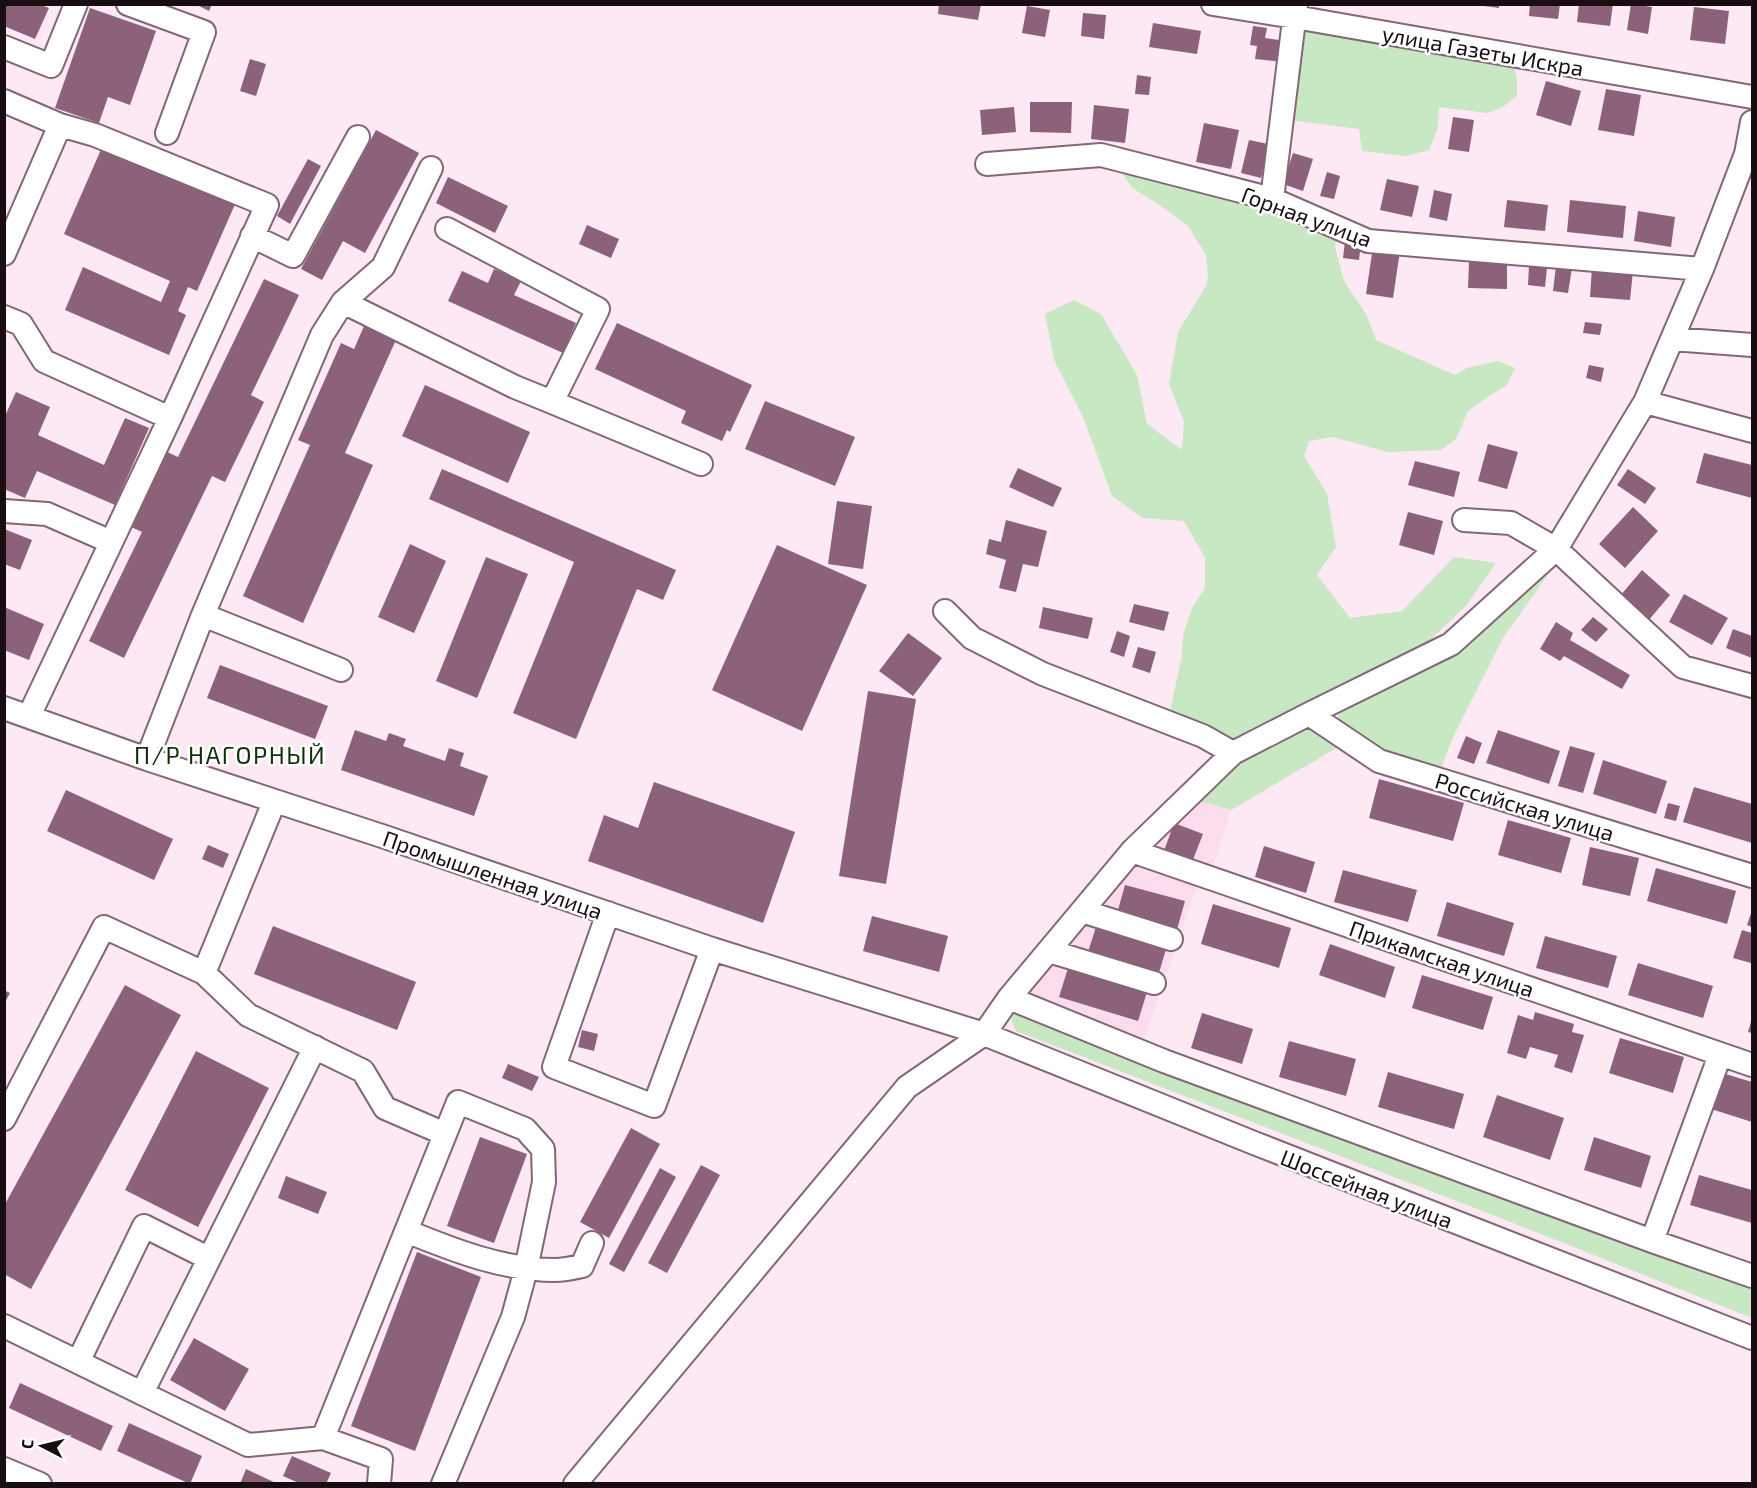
<svg xmlns="http://www.w3.org/2000/svg" width="1757" height="1488" font-family="'Exo 2',sans-serif">
<rect width="100%" height="100%" fill="#fce9f4"/>
<path fill="#fbdced" d="M1192,799L1231,810L1211,873L1199,880L1142,1045L1016,998Z"/>
<path fill="#c8e7c3" d="M1299,28L1512,64L1517,77V96L1501,108L1487,113L1439,107L1438,128L1429,150L1406,156L1362,151L1359,129L1289,120Z
M1139,170L1247,199L1337,231L1335,247L1344,281L1366,314L1376,340L1455,375L1467,368L1498,361L1515,368L1506,386L1489,396L1468,411L1456,439L1441,450L1388,452L1333,437L1309,441L1304,456L1327,494L1336,547L1317,575L1350,618L1402,611L1454,557L1496,563L1466,606L1430,640L1234,741L1170,712L1182,655L1183,635L1192,608L1205,588V558L1184,521L1142,518L1112,496L1083,417L1054,360L1045,314L1074,300L1101,314L1137,375L1147,424L1182,450L1184,422L1169,384L1178,332L1206,286L1208,277L1206,255L1188,226L1158,204L1132,188L1123,174Z
M1559,559L1503,638L1454,735L1439,773L1339,734L1338,718L1340,707L1381,691L1460,654Z
M1303,724L1315,726L1340,746L1231,810L1192,799L1225,772Z
M1015,1008L1752,1281V1318L1503,1219L1016,1031C1011,1023 1010,1017 1015,1008Z"/>
<path fill="#8c617a" d="M195,4H212L209,11Z
M939,4H981L978,20L938,14Z
M1484,4H1499V8L1484,6Z
M1530,4H1560L1558,19L1529,16Z
M1579,4H1613L1610,26L1577,22Z
M1631,4L1652,7L1648,34L1627,30Z
M4,5H41L49,8L35,39L4,26Z
M1027,6L1050,10L1045,37L1022,33Z
M1694,7L1729,11L1725,44L1690,40Z
M90,8L156,31L130,105L108,97L99,123L55,108Z
M1083,13L1106,15L1104,39L1081,36Z
M1153,23L1201,31L1197,54L1149,47Z
M1253,26L1267,28L1265,38L1286,41L1283,62L1255,59L1257,46L1250,45Z
M250,59L266,64L256,96L240,91Z
M1137,75L1151,77L1149,95L1135,94Z
M1546,81L1581,91L1571,126L1536,115Z
M1606,89L1641,95L1634,136L1598,130Z
M1030,102H1072L1071,133L1030,132Z
M1094,105L1129,109L1125,143L1091,139Z
M1014,107L1016,132L982,135L980,110Z
M1453,117L1474,120L1469,152L1448,149Z
M1204,123L1239,130L1231,169L1196,162Z
M376,130L419,153L365,253L343,241L322,280L301,269Z
M1249,140L1268,144L1261,178L1241,173Z
M103,145L236,202L197,291L188,287L178,311L186,315L169,355L65,310L83,267L161,302L170,281L64,234Z
M1293,153L1313,159L1303,191L1283,184Z
M308,159L321,166L290,224L277,216Z
M1327,172L1340,176L1334,199L1320,196Z
M448,177L508,206L495,233L436,203Z
M1387,179L1419,186L1412,217L1380,210Z
M1434,190L1452,194L1447,221L1429,217Z
M1507,200L1548,205L1545,231L1504,227Z
M1570,200L1626,206L1623,238L1567,232Z
M1638,211L1675,217L1671,247L1634,241Z
M587,225L619,239L611,258L579,244Z
M1345,241L1361,243L1359,260L1343,258Z
M1373,247L1400,251L1393,298L1366,294Z
M1469,262L1507,263V289L1468,288Z
M1529,266L1547,268L1545,287L1528,285Z
M1556,266L1572,268L1568,293L1553,291Z
M1592,267L1633,271L1630,300L1590,297Z
M494,269L521,281L514,295L576,323L563,353L448,301L462,271L488,283Z
M264,279L299,295L251,395L264,402L225,482L212,476L124,658L89,641L142,532L129,526L165,451L178,457Z
M368,317L400,331L345,453L373,465L303,623L243,596L310,445L298,440L341,343L354,349Z
M1585,322L1602,324L1600,335L1583,333Z
M617,323L752,385L730,432L727,430L722,441L681,423L686,411L595,369Z
M1589,365L1604,368L1601,382L1586,378Z
M425,385L530,432L508,483L402,436Z
M16,392L50,407L38,435L104,465L125,418L149,428L115,505L37,471L25,498L4,489V418Z
M765,401L855,437L835,486L745,449Z
M1488,444L1518,452L1507,489L1478,481Z
M1704,453L1752,465V498L1696,483Z
M1415,461L1460,472L1454,497L1408,485Z
M1018,468L1062,488L1053,507L1009,487Z
M442,469L676,570L663,600L637,589L576,739L513,713L574,562L429,499Z
M1628,469L1656,488L1645,504L1617,485Z
M837,501L872,506L863,569L828,564Z
M1633,507L1658,531L1625,568L1599,544Z
M1408,512L1443,521L1434,555L1399,545Z
M1006,520L1047,531L1038,567L1023,564L1016,592L999,588L1006,560L986,554L989,539L1001,542Z
M4,529L32,540L20,570L4,564Z
M410,544L446,561L414,633L378,617Z
M777,545L867,585L802,731L712,690Z
M486,557L528,574L477,698L436,681Z
M1642,570L1670,595L1648,621L1620,596Z
M1684,594L1728,618L1712,645L1669,622Z
M1134,604L1169,612L1164,631L1129,622Z
M4,607L44,624L29,660L4,650Z
M1043,607L1093,618L1088,639L1039,628Z
M1593,617L1608,629L1596,642L1581,630Z
M1556,622L1573,633L1570,640L1630,675L1622,689L1564,656L1560,661L1540,649Z
M1733,629L1752,636V658L1726,648Z
M1117,631L1130,636L1124,657L1110,652Z
M908,633L942,658L913,696L879,671Z
M1138,647L1156,652L1150,673L1132,667Z
M220,665L328,706L315,739L207,698Z
M868,691L916,699L886,884L839,876Z
M355,730L386,741L389,733L406,739L403,746L445,761L449,748L464,753L460,766L488,776L474,816L341,770Z
M1498,730L1560,751L1549,784L1486,763Z
M1466,736L1482,743L1474,764L1457,758Z
M1570,746L1595,753L1583,793L1558,786Z
M1603,760L1667,781L1656,814L1593,794Z
M1379,779L1464,803L1453,841L1369,818Z
M654,782L795,832L763,923L588,861L604,815L638,828Z
M1694,787L1752,804V843L1683,822Z
M66,790L173,839L154,880L47,831Z
M1668,803L1680,806L1676,821L1664,818Z
M1508,820L1571,838L1561,873L1498,855Z
M1174,823L1203,834L1192,862L1164,851Z
M208,845L229,854L223,868L202,859Z
M1264,846L1315,862L1306,893L1255,877Z
M1590,847L1639,858L1630,896L1582,885Z
M1656,868L1736,891L1727,924L1647,901Z
M1343,870L1417,890L1408,922L1334,902Z
M1125,885L1185,901L1176,933L1116,917Z
M1447,902L1514,923L1504,956L1437,936Z
M1213,904L1291,928L1279,968L1201,944Z
M1752,910V927L1747,925Z
M872,916L948,936L939,972L863,951Z
M1097,924L1167,946L1158,976L1087,955Z
M273,926L416,982L397,1030L254,974Z
M1742,930L1752,933L1751,963L1733,958Z
M1545,936L1617,956L1608,988L1536,968Z
M1330,944L1395,967L1385,998L1319,975Z
M1638,963L1713,986L1703,1018L1628,995Z
M1069,965L1148,989L1138,1021L1059,997Z
M1422,975L1493,997L1483,1030L1412,1008Z
M125,985L181,1015L31,1289L4,1274V1206Z
M4,990L10,993L4,1004Z
M1535,1012L1574,1024L1572,1032L1584,1035L1572,1073L1554,1067L1558,1055L1530,1047L1526,1059L1507,1053L1518,1015L1533,1020Z
M1202,1013L1253,1029L1242,1064L1191,1048Z
M1752,1018V1033L1748,1032Z
M582,1030L598,1034L594,1051L578,1047Z
M1620,1038L1684,1057L1673,1093L1609,1073Z
M1289,1041L1356,1059L1346,1096L1279,1077Z
M196,1051L269,1088L198,1227L125,1190Z
M508,1064L539,1077L532,1091L502,1078Z
M1388,1072L1464,1094L1454,1129L1378,1107Z
M1719,1072L1752,1082V1122L1708,1108Z
M1497,1095L1564,1118L1550,1160L1483,1137Z
M631,1128L660,1144L609,1238L580,1222Z
M480,1137L527,1154L494,1243L447,1226Z
M1594,1137L1651,1156L1641,1188L1584,1170Z
M701,1165L720,1175L667,1273L648,1263Z
M660,1168L676,1177L624,1272L609,1264Z
M1699,1175L1752,1190V1223L1690,1205Z
M286,1176L327,1192L318,1214L278,1198Z
M417,1252L481,1277L415,1451L351,1426Z
M194,1338L249,1369L225,1411L170,1380Z
M20,1383L113,1426L101,1451L9,1408Z
M129,1423L202,1456L190,1484L117,1451Z
M292,1456L331,1473L326,1484H301L283,1476Z
M246,1469L278,1484H240Z"/>
<g fill="none" stroke-linecap="round" stroke-linejoin="round">
<defs>
<path id="minor" d="M128,4L204,32L167,133
M1213,4L1295,17L1752,97
M4,47L51,66L76,4
M4,101L60,125
M987,164L1101,155L1272,199L1368,241L1702,269
M1272,199L1296,4
M252,236L293,256L358,137
M4,254L60,125L95,135L267,205L170,418L29,716
M343,302L383,267L431,168
M4,317L21,324L44,361L170,418
M1672,339L1752,345
M552,402L701,464
M1645,402L1752,431
M4,511L47,514L111,542
M1464,520L1511,523L1556,549L1683,667L1752,686
M945,611L972,638L1043,674L1203,736L1233,753
M203,615L341,670
M4,708L147,759L385,837L712,949L984,1034L1254,1143L1752,1338
M1309,714L1379,761L1752,876
M147,759L203,615L322,335L343,302L515,387L552,402L598,309L447,229
M1132,851L1752,1065
M1082,911L1171,939
M608,913L554,1067L654,1106L712,949
M1049,951L1154,983
M204,973L248,1015L363,1071L385,1108L445,1134
M1009,998L1164,1061L1652,1241L1752,1276
M4,1119L104,927L204,973L274,802
M406,1231C453,1250 503,1270 555,1270C564,1270 573,1268 582,1266L592,1243
M1652,1241L1720,1055
M4,1326L248,1445L323,1438L381,1459L379,1484
M78,1362L144,1226L208,1258
M142,1393L315,1047
M323,1438L458,1102L525,1129L543,1149L544,1182L526,1269L513,1317L443,1484
M4,1469L40,1484
M575,1484L907,1087L984,1034L1009,998L1132,851L1233,753L1309,714L1451,644L1556,549L1645,402L1702,269L1746,154L1752,122"/>
</defs>
<use href="#minor" stroke="#836777" stroke-width="26"/>
<use href="#minor" stroke="#fff" stroke-width="22"/>
</g>
<g text-anchor="middle" dominant-baseline="central" stroke-width="5" stroke-linejoin="round" paint-order="stroke">
<g font-size="22" fill="#170d13" stroke="#fff">
<text transform="translate(1483 50) rotate(10)">улица Газеты Искра</text>
<text transform="translate(1307 216) rotate(20)">Горная улица</text>
<text transform="translate(1525 806) rotate(17)">Российская улица</text>
<text transform="translate(493 874) rotate(19)">Промышленная улица</text>
<text transform="translate(1442 958) rotate(19)">Прикамская улица</text>
<text transform="translate(1367 1188) rotate(21)">Шоссейная улица</text>
</g>
<g font-size="24" letter-spacing="1.5" fill="#0e3208" stroke="#fff">
<text x="230" y="754">П/Р НАГОРНЫЙ</text>
</g>
</g>
<rect width="1757" height="1488" fill="none" stroke="#170d13" stroke-width="12"/>
<g transform="translate(42 1446) rotate(277)" stroke="#ffffff" stroke-width="4.5" paint-order="stroke">
<path d="M0-4.5L10 22L0 15L-10 22Z" fill="#170d13"/>
<text y="-9" font-size="16" font-weight="bold" text-anchor="middle" fill="#170d13">С</text>
</g>
</svg>
